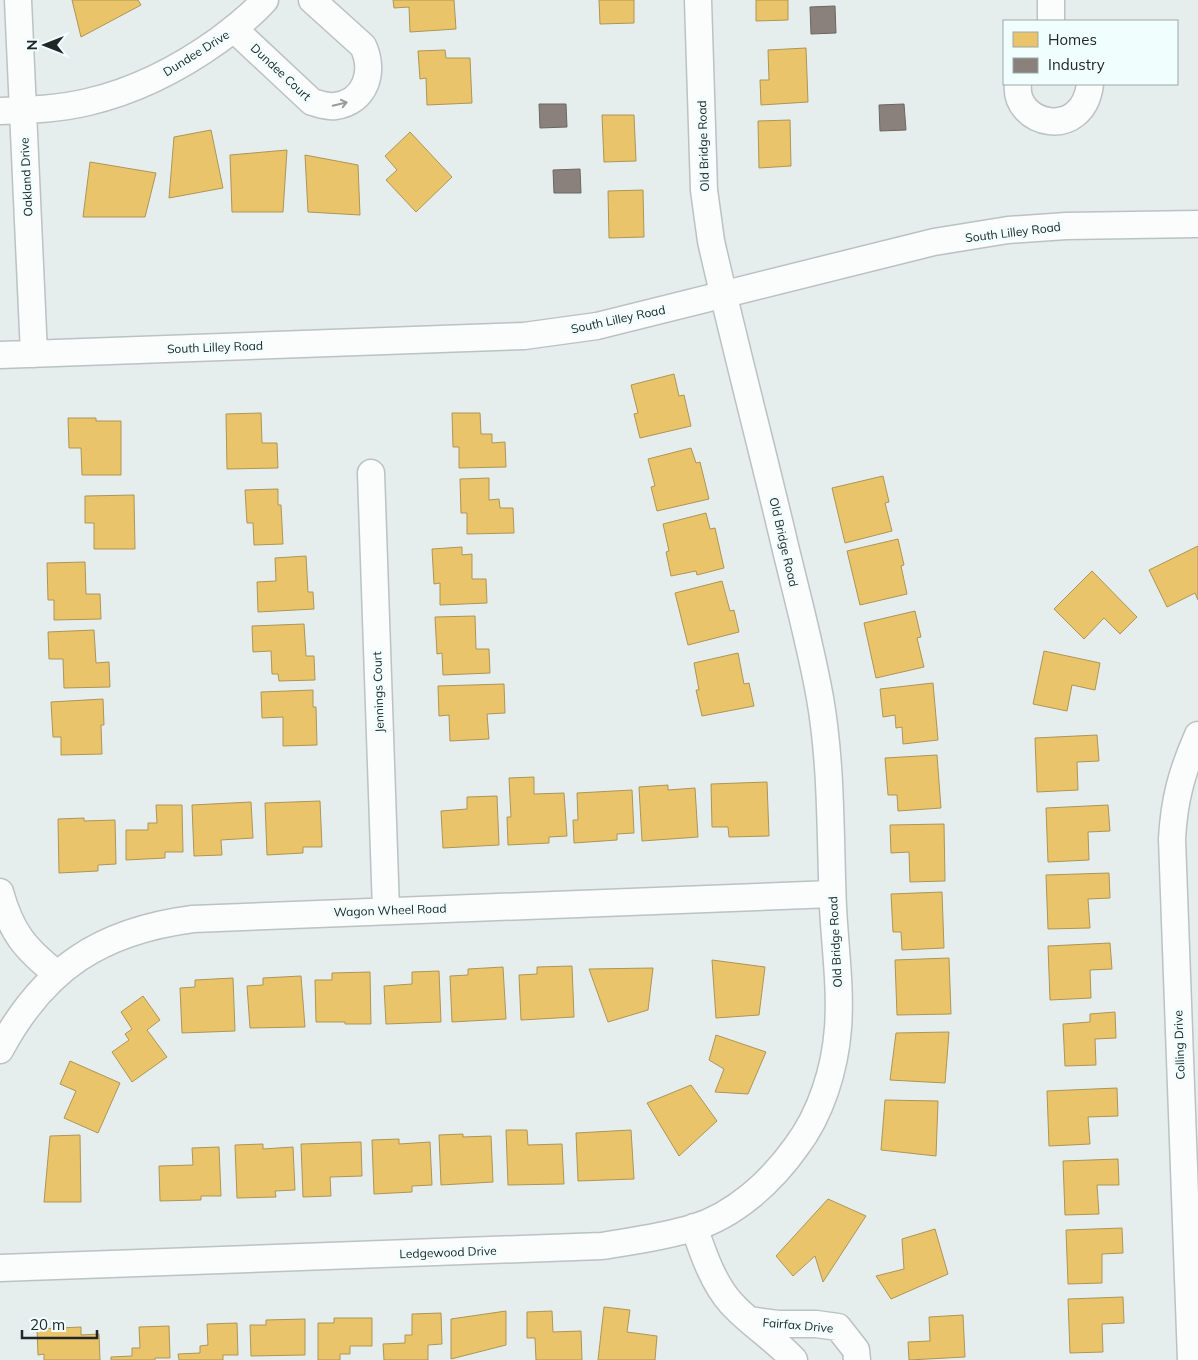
<svg xmlns="http://www.w3.org/2000/svg" width="1198" height="1360" font-family="Mulish,sans-serif">
<rect width="100%" height="100%" fill="#e6eeed"/>
<path fill="#e9c46a" stroke="#ad9556" d="M72,0H138L141,5L81,37Z
M393,0H454L456,29L410,32L409,7L394,8Z
M599,0H634V23L600,24Z
M756,0H788V20L756,21Z
M806,48L808,102L761,105L760,80H769L768,50Z
M445,50L446,58H470L472,103L427,105L426,78L420,79L418,51Z
M602,115H634L636,161L604,162Z
M790,120L791,166L759,168L758,121Z
M211,130L223,188L169,198L174,137Z
M410,132L452,177L416,212L386,180L397,170L385,156Z
M287,150L283,212H232L230,155Z
M305,155L358,165L360,215L308,212Z
M90,162L156,173L145,217H83Z
M643,190L644,237L609,238L608,191Z
M674,374L679,396L684,395L691,426L640,438L634,414L638,413L631,385Z
M261,413L262,443H277L278,468L227,469L226,414Z
M452,413H480L481,434H492V443L505,442L506,467L459,468V447H453Z
M68,418H96V421H121V475H82L81,448H69Z
M691,448L696,463L700,462L709,499L657,511L651,487L655,486L648,459Z
M883,476L889,502L885,503L892,531L845,543L832,488Z
M489,478V500L499,499L500,508H513L514,533L467,534V513H461L460,479Z
M278,489V505H281L283,544L254,545L253,523H247L245,490Z
M134,495L135,549H94V523H85V496Z
M706,513L710,529L715,528L724,568L697,575L696,571L671,576L666,552L669,551L663,524Z
M898,539L904,565L901,566L907,594L860,605L847,551Z
M1198,546V600L1195,593L1167,607L1149,570Z
M462,547V555L472,554V579H486L487,603L440,605V583L434,584L432,549Z
M306,556L308,592H313L314,609L258,612L257,582L276,581L275,558Z
M85,562L86,594H100L101,619L54,620V600H48L47,563Z
M1092,571L1137,617L1120,634L1104,618L1084,639L1054,609Z
M722,581L730,611L734,610L739,632L688,645L675,593Z
M915,611L921,637L917,638L924,667L876,678L864,623Z
M475,616L476,649H489L490,673L443,675L442,653L437,654L435,617Z
M304,624L306,656H314L315,680L279,681L278,674H272L271,651L253,652L252,626Z
M94,630L96,663L109,662L110,687L64,688L63,659H49L48,632Z
M1044,651L1100,663L1095,690L1072,685L1067,711L1033,704Z
M738,653L744,684L749,683L754,706L702,716L696,690H699L694,663Z
M933,683L938,740L903,744L902,727L896,728L895,715L883,717L880,689Z
M504,684L505,713L487,714L489,739L450,741L449,715L439,716L438,686Z
M313,690V707H316L317,745L283,746V717L262,718L261,692Z
M103,699L104,725H101L102,754L61,755V737H53L51,702Z
M1097,735L1099,761L1077,762L1078,790L1037,792L1035,738Z
M937,755L941,808L898,811L897,795H888L885,758Z
M534,777V794L564,793L567,836L549,837V843L508,845L507,817H511L509,778Z
M767,782L769,836L729,837L728,827H712L711,784Z
M668,785V790L695,788L698,837L642,841L639,787Z
M632,790L634,833L617,834V840L574,843L573,820H578L577,793Z
M497,796L499,845L443,848L441,811L467,809V797Z
M320,801L322,847H303V853L267,855L265,803Z
M251,802L253,838L221,840L222,855L194,856L192,805Z
M156,805H182L183,852H165V858L126,860V830H148V823H157Z
M1108,805L1110,831L1088,832L1089,860L1048,862L1046,808Z
M84,818V821L115,820L116,864L98,865V871L59,873L58,819Z
M944,824L945,881L910,882L909,852L891,853L890,825Z
M1109,873L1110,898L1088,899L1090,928L1048,929L1046,875Z
M942,892L944,948L902,950L901,932H893L891,894Z
M1110,943L1112,969L1090,970L1091,998L1050,1000L1048,946Z
M949,958L951,1014L897,1015L895,960Z
M712,960L765,967L759,1015L716,1018Z
M572,966L574,1017L521,1020L519,975L537,974V967Z
M503,967L506,1019L452,1022L450,976L468,975V969Z
M653,968L648,1010L608,1022L589,969Z
M439,971L441,1022L386,1024L384,986L412,984V972Z
M370,972L371,1024H345V1022H316L315,980H332V973Z
M301,976L305,1027L250,1028L247,986L263,985V978Z
M233,978L235,1031L182,1033L180,988L195,987V980Z
M143,996L160,1020L147,1030L167,1057L132,1082L112,1052L129,1040L125,1034L132,1029L121,1012Z
M1115,1012L1116,1038L1095,1039L1096,1065L1065,1066L1063,1024L1090,1022V1014Z
M949,1032L945,1083L890,1080L896,1033Z
M716,1035L766,1052L748,1094L715,1092L724,1069L709,1060Z
M70,1061L120,1083L98,1133L64,1118L76,1091L60,1084Z
M691,1085L717,1121L679,1156L647,1103Z
M1117,1088L1118,1116L1088,1117L1090,1144L1049,1146L1047,1091Z
M885,1100L938,1101L936,1156L881,1150Z
M506,1130H527L528,1145L562,1144L564,1184L508,1185Z
M631,1130L634,1179L578,1181L576,1133Z
M463,1134V1137L491,1136L493,1182L441,1185L439,1135Z
M80,1135L81,1202H44L50,1136Z
M399,1139V1144L430,1142L432,1185L412,1186V1192L374,1194L372,1140Z
M361,1142L362,1176L330,1177L331,1196L303,1197L301,1144Z
M263,1144V1149L293,1147L295,1190L275,1191L276,1197L237,1198L235,1145Z
M219,1147L221,1196H201V1200L160,1201L159,1166L193,1165L192,1148Z
M1118,1159L1119,1185H1097L1099,1214L1065,1215L1063,1161Z
M828,1199L866,1216L823,1282L815,1256L793,1276L776,1256Z
M1122,1228L1123,1253L1102,1254V1283L1068,1284L1066,1230Z
M935,1229L948,1274L891,1299L876,1276L904,1269L902,1239Z
M1123,1297L1124,1323L1102,1324L1103,1352L1070,1353L1068,1299Z
M604,1307L630,1310L627,1332L657,1336L655,1360H598Z
M506,1311V1345L451,1359V1319Z
M552,1311L553,1332L581,1331L582,1360H536L535,1338H527V1312Z
M441,1313L442,1344L428,1345V1360H384L383,1344L405,1343V1335H412V1314Z
M963,1315L965,1357L909,1360L908,1342L930,1341L929,1317Z
M334,1318H372V1346H350V1354H340V1360H318V1323H334Z
M305,1319V1355L251,1356L250,1325H266V1320Z
M237,1323L238,1355H223V1360H179L178,1354L200,1353V1346L208,1345L207,1324Z
M169,1326L170,1358H155V1360H111V1357L132,1356V1348H140L139,1327Z
M81,1327V1335L99,1334L100,1360H44V1354L38,1355L37,1329Z"/>
<path fill="#8a817c" stroke="#6a6662" d="M835,6L836,33L811,34L810,7Z
M539,104H566L567,127L540,128Z
M904,104L906,130L880,131L879,105Z
M580,169L581,193H554L553,170Z"/>
<g fill="none" stroke-linecap="round" stroke-linejoin="round">
<defs>
<path id="minor" d="M18,0L34,354
M1051,0V21
M234,29L312,102C320,104 327,107 335,106C366,102 375,71 363,46L312,0
M1018,84C1013,125 1083,142 1090,84
M0,111C29,110 59,109 88,102C135,91 180,68 219,40C235,28 252,15 265,0
M0,355L524,336L597,326L934,242L1008,230L1066,226L1198,224
M371,473L386,910
M0,892C11,932 25,949 57,974
M0,1050C44,968 101,931 193,919L832,894
M694,1227C703,1253 713,1283 731,1303C750,1324 775,1339 794,1360
M0,1268L602,1246C632,1241 663,1237 693,1228C735,1215 771,1182 796,1147C821,1114 835,1069 838,1028C841,988 835,947 833,907C830,837 832,767 820,698C811,647 797,596 785,546C761,444 734,343 711,241L704,190L698,0
M749,1320L778,1324H816L838,1327L856,1350L857,1360
M1191,1360L1172,839C1174,800 1182,771 1198,735"/>
</defs>
<use href="#minor" stroke="#bcc1c1" stroke-width="29"/>
<use href="#minor" stroke="#fbfcfc" stroke-width="26"/>
</g>
<defs><path id="oneway-shaft" d="M-6 0H5M1.5-3L5.5 0L1.5 3" fill="none" stroke-width="1.6" stroke-linecap="round" stroke-linejoin="round" transform="scale(1.25)"/></defs>
<use stroke="#999c9c" href="#oneway-shaft" transform="translate(340 104) rotate(-14)"/>
<g text-anchor="middle" dominant-baseline="central" stroke-width="5" stroke-linejoin="round" paint-order="stroke">
<g font-size="12" fill="#212626" stroke="#f0fffd">
<text transform="translate(196 53) rotate(-32)">Dundee Drive</text>
<text transform="translate(281 72) rotate(43)">Dundee Court</text>
<text transform="translate(703 146) rotate(-92)">Old Bridge Road</text>
<text transform="translate(26 177) rotate(-93)">Oakland Drive</text>
<text transform="translate(1013 232) rotate(-7)">South Lilley Road</text>
<text transform="translate(618 319) rotate(-12)">South Lilley Road</text>
<text transform="translate(215 347) rotate(-2)">South Lilley Road</text>
<text transform="translate(784 542) rotate(77)">Old Bridge Road</text>
<text transform="translate(378 692) rotate(-92)">Jennings Court</text>
<text transform="translate(390 910) rotate(-2)">Wagon Wheel Road</text>
<text transform="translate(835 942) rotate(-93)">Old Bridge Road</text>
<text transform="translate(1179 1045) rotate(-92)">Colling Drive</text>
<text transform="translate(448 1252) rotate(-2)">Ledgewood Drive</text>
<text transform="translate(798 1325) rotate(5)">Fairfax Drive</text>
</g>
</g>
<rect x="1003" y="20" width="175" height="65" fill="#f0fffd" stroke="#9da8a7"/>
<rect x="1013" y="32" width="25" height="15" fill="#e9c46a" stroke="#9da8a7"/>
<text x="1048" y="45" font-size="15" fill="#212626">Homes</text>
<rect x="1013" y="58" width="25" height="15" fill="#8a817c" stroke="#9da8a7"/>
<text x="1048" y="70" font-size="15" fill="#212626">Industry</text>
<g transform="translate(45 45) rotate(270)" stroke="#f0fffd" stroke-width="4" paint-order="stroke">
<path d="M0-4L9 19L0 12L-9 19Z" fill="#212626"/>
<text y="-8" font-size="14" font-weight="bold" text-anchor="middle" fill="#212626">N</text>
</g>
<path d="M22 1330v8h75v-8" fill="none" stroke="#212626" stroke-width="2.5"/>
<text x="30" y="1330" font-size="15" fill="#212626" stroke="#f0fffd" stroke-width="4" paint-order="stroke">20 m</text>
</svg>
